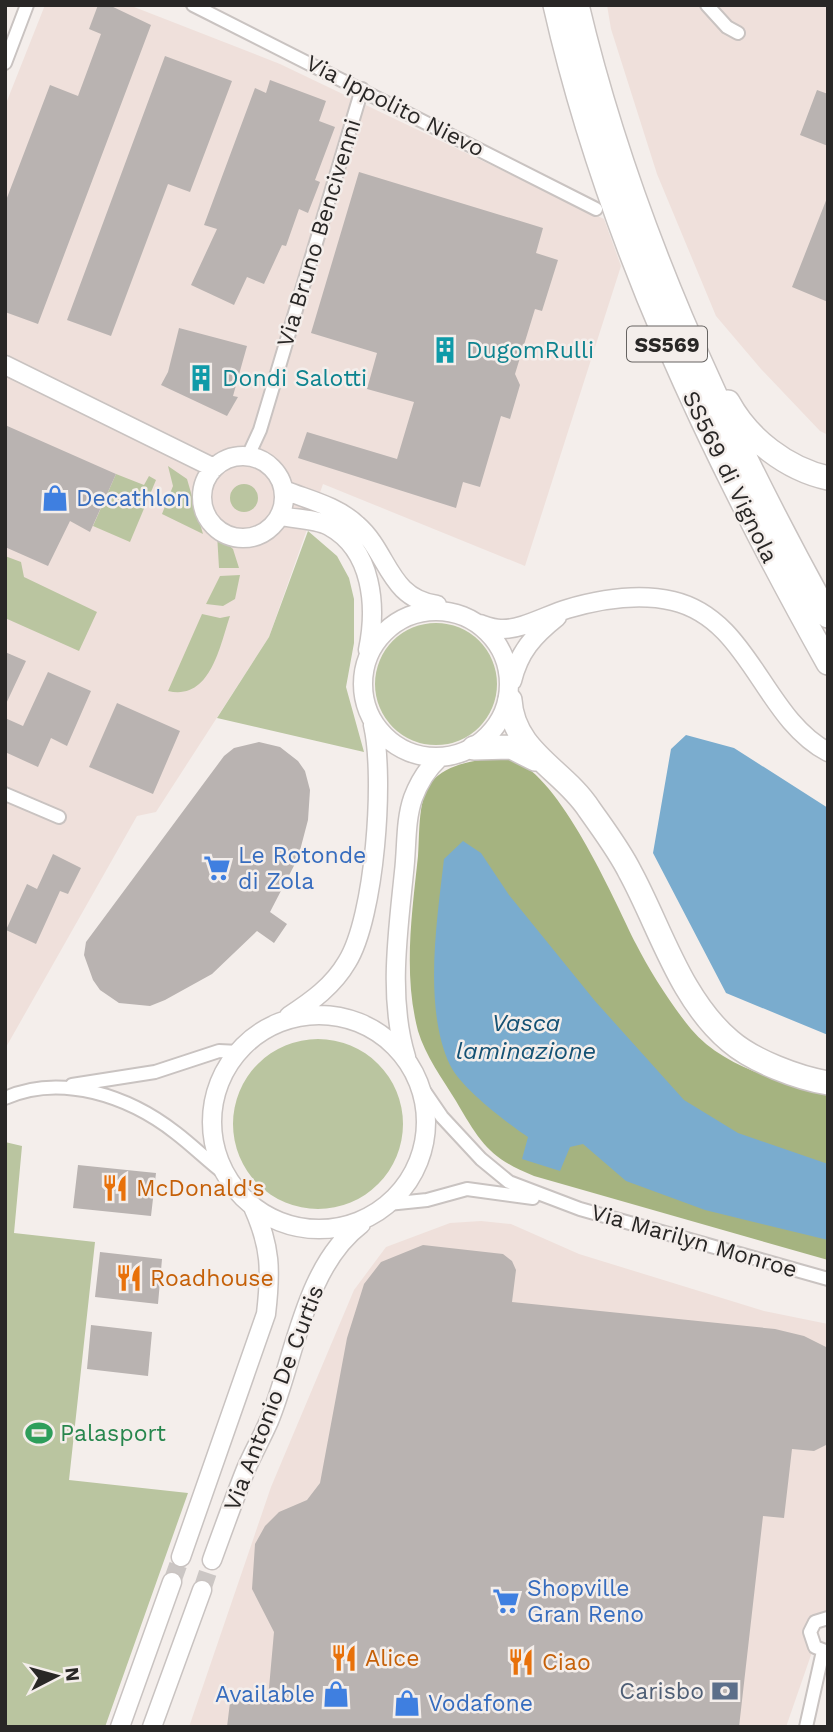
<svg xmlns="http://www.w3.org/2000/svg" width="833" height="1732" font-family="'Work Sans',sans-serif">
<rect width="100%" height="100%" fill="#f4eeeb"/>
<path fill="#efe0db" d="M45,5H129L280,64L604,219L621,266L525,566L323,484L269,637L156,812L137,816L5,1049V106Z
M607,5H828V435L820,431L761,369L716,316L657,174L611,29Z
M481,1221L511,1224L579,1254L764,1311L828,1324V1606L786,1727H189L271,1487L354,1290L386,1247L450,1223Z"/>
<path fill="#bac5a0" d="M168,466L187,479L203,534L162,514L173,486Z
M116,474L144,485L149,476L156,480L130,542L93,526Z
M230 498a14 14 0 1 1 28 0a14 14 0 1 1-28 0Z
M308,531L337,556L349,578L354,599V643L346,687L364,752L217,718L269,637Z
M217,534L233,549L239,568H219Z
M5,556L21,562L24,577L97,612L79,651L5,618Z
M240,575L235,599L223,606L206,604L220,576Z
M202,614L220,618L230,616C220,645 211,701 168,691Z
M375 684a61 61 0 1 1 122 0a61 61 0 1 1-122 0Z
M233 1124a85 85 0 1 1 170 0a85 85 0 1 1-170 0Z
M5,1142L22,1146L14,1233L95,1242L69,1480L188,1493L105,1727H5Z"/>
<path fill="#a5b380" d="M493,758C498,758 504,758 509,759C558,769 615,902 636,944C649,970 672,1006 691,1029C724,1068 780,1081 828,1094V1260L534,1176C489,1158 480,1142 456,1101C443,1080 425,1055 418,1031C403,974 412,913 418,856C420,834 417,795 434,779C450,764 472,761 493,758Z"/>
<path fill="#7aacce" d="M686,735L734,748L828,808V1035L726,993L653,853L671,749Z
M463,841L481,853L509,895L595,1001L684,1100L738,1133L828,1164V1240L705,1210L626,1181L583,1144L570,1147L560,1171L522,1159L528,1137C506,1122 462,1089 450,1065C423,1008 437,920 444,859Z"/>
<path fill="#b9b3b1" d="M98,5H109L151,25L38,324L5,312V203L50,85L78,96L101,34L89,29Z
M165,56L232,81L190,192L168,184L111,336L67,320Z
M270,80L326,101L319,121L335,127L315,180L320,182L308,213L299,209L286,246L282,245L264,284L247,277L234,305L191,285L217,229L204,225L255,88L266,93Z
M817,90L828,94V146L800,135Z
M359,172L543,228L536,253L558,260L542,311L535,309L515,374L520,385L510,419L501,416L480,487L463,482L456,508L298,458L307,432L397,459L414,402L367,389L377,353L311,333Z
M827,198H828V302L792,287Z
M179,328L247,346L233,396L238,397L227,416L161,385L168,372Z
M5,425L116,474L90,532L70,521L48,566L5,547Z
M5,652L26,661L5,706Z
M48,672L91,691L67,746L51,738L38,767L5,752V718L23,726Z
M117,703L180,731L153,794L89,767Z
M259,742L280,747L298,761L305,771L310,790L308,820L298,858L270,912L287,924L274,943L257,931L212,974L165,1000L150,1006L119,1003L100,990L93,980L84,955L86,942L224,756L234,748Z
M53,854L81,868L68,894L60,891L36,944L6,930L27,884L37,889Z
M78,1165L156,1173L151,1216L73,1208Z
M423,1245L503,1254L512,1261L516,1270L512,1302L775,1329L804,1336L828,1348V1444L814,1451L792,1449L784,1518L763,1516L739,1727H227L231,1694L268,1699L274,1632L252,1589L255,1544L265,1526L279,1512L307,1500L320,1483L347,1338L364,1284L381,1262Z
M100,1252L162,1259L158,1304L95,1297Z
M91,1325L152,1332L148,1376L87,1369Z"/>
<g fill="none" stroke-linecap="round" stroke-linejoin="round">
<path stroke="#cbc6c4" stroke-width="18" stroke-dasharray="18 9" stroke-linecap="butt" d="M172,1582L181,1557
M202,1590L212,1560"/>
<defs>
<path id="street" d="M193,5L596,209
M707,5L727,27L738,33
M5,63L27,5
M248,456L260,430L362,89
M5,794L59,817
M418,1082L442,1117L481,1159L509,1182L580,1209L828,1279
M72,1085L155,1072L219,1051L239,1052
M5,1098C61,1073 129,1096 176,1133C193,1146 208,1161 225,1174
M388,1204L427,1200L467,1189L533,1198
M828,1618L815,1622L810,1632L815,1647L828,1652
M806,1727L823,1651"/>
<path id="secondary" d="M5,365L214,468
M202 497a41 41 0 1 1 82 0a41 41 0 1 1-82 0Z
M284,490C309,500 337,506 357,525C389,553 388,598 437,605
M280,516C295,519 316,519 329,526C373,550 377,607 368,650
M363 684a73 73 0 1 1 146 0a73 73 0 1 1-146 0Z
M480,624C486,626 494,629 501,629C521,630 547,615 567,609C601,599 639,593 673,601C750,619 763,718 828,752
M512,681C519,652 533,636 557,617
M212 1122a107 107 0 1 1 214 0a107 107 0 1 1-214 0Z
M289,1016C312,1001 333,986 347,962C375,917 385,777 373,725
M406,1057C388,998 398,932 404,872C407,847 405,821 413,798C419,782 427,769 439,758
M181,1557L266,1314C271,1271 271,1247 253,1207
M212,1560C223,1530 234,1499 246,1469C253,1453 262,1437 269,1421C295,1358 304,1267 361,1224
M120,1727L172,1582
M152,1727L202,1590"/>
<path id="highway" d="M555,5C608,239 712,455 828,663
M577,5C628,221 721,422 828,616
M728,402C748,439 787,469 828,478
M510,700C513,752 564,770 589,809C603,829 619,850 630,872C660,927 680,999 730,1041C753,1061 798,1078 828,1083
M474,748L511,747L535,759"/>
</defs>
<use href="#street" stroke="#c9c3c1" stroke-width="16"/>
<use href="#secondary" stroke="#c9c3c1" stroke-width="21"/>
<use href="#highway" stroke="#c9c3c1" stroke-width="26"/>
<use href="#street" stroke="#fff" stroke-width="12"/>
<use href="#secondary" stroke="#fff" stroke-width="18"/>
<use href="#highway" stroke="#fff" stroke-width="23"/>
</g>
<defs>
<symbol id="building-bare" viewBox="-9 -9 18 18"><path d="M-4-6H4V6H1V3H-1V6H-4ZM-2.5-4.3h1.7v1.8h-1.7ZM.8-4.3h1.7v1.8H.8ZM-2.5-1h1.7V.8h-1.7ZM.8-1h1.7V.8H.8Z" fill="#0f9aa8" stroke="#f4eeeb" stroke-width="2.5" paint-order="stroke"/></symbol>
<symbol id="shop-bare" viewBox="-9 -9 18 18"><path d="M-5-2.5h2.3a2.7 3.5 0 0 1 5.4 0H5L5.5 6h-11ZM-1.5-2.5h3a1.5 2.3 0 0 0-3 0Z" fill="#3f7fe0" stroke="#f4eeeb" stroke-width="2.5" paint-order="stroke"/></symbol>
<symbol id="supermarket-bare" viewBox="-9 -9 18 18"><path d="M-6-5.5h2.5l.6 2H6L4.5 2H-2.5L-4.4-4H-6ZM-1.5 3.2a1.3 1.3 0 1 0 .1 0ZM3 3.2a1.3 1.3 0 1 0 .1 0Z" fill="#3f7fe0" stroke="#f4eeeb" stroke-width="2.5" paint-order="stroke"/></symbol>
<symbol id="restaurant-bare" viewBox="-9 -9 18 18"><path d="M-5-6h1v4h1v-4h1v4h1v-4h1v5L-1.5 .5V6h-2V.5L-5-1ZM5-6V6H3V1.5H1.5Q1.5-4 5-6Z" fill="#e8710a" stroke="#f4eeeb" stroke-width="2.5" paint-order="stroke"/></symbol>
<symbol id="stadium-bare" viewBox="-9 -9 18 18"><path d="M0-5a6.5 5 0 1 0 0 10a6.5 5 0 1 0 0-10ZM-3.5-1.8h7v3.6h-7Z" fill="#2e9e5b" stroke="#f4eeeb" stroke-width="2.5" paint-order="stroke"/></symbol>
<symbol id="bank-bare" viewBox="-9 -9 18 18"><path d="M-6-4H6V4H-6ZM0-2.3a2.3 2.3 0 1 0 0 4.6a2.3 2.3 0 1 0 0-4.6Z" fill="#5c6f8a" stroke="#f4eeeb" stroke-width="2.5" paint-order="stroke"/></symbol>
</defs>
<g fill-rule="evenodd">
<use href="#building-bare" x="426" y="331" width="38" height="38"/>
<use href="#building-bare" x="182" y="359" width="38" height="38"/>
<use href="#shop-bare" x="36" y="479" width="38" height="38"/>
<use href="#supermarket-bare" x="198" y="849" width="38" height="38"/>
<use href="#restaurant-bare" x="96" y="1169" width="38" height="38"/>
<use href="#restaurant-bare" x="110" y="1259" width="38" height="38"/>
<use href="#stadium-bare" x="20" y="1414" width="38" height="38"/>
<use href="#supermarket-bare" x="487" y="1582" width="38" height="38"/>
<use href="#restaurant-bare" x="325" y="1639" width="38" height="38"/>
<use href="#restaurant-bare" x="502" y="1643" width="38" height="38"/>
<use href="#bank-bare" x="706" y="1672" width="38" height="38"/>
<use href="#shop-bare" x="317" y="1675" width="38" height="38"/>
<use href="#shop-bare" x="388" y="1684" width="38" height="38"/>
</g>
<g text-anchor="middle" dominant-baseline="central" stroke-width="5" stroke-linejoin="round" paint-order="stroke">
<rect fill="#f4eeeb" stroke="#666361" stroke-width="2" x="627" y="326.5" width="80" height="35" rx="5"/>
<g font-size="21" font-weight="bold" fill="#292726">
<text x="667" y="344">SS569</text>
</g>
<g font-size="23" fill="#292726" stroke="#f4eeeb">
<text transform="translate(395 106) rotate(27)">Via Ippolito Nievo</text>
<text transform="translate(319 233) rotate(-73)">Via Bruno Bencivenni</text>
<text transform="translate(730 477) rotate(64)">SS569 di Vignola</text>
<text transform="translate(694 1241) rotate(16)">Via Marilyn Monroe</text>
<text transform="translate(274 1398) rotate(-69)">Via Antonio De Curtis</text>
</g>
<g font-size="23" fill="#0d838f" stroke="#f4eeeb" text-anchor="start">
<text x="466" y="350">DugomRulli</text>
<text x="222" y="378">Dondi Salotti</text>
</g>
<g font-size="23" fill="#366cbe" stroke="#f4eeeb" text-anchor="start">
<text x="76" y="498">Decathlon</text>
<text x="238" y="855">Le Rotonde<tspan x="238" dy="26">di Zola</tspan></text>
<text x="527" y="1588">Shopville<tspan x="527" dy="26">Gran Reno</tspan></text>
<text x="315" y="1694" text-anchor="end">Available</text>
<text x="428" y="1703">Vodafone</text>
</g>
<g font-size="23" fill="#c56008" stroke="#f4eeeb" text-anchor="start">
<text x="136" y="1188">McDonald's</text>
<text x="150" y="1278">Roadhouse</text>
<text x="365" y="1658">Alice</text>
<text x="542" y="1662">Ciao</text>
</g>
<g font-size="23" fill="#27864d" stroke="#f4eeeb" text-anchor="start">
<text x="60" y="1433">Palasport</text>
</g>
<g font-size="23" fill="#4e5e75" stroke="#f4eeeb" text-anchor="end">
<text x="704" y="1691">Carisbo</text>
</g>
<g font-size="24" font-style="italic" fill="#155274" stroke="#f4eeeb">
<text x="526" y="1023">Vasca<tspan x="526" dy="28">laminazione</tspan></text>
</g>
</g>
<rect width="833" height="1732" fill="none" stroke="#292726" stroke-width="14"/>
<g transform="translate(56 1676) rotate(84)" stroke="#f4eeeb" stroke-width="5" paint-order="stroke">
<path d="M0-5L12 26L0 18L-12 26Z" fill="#292726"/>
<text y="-10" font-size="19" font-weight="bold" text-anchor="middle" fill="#292726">N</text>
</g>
</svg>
